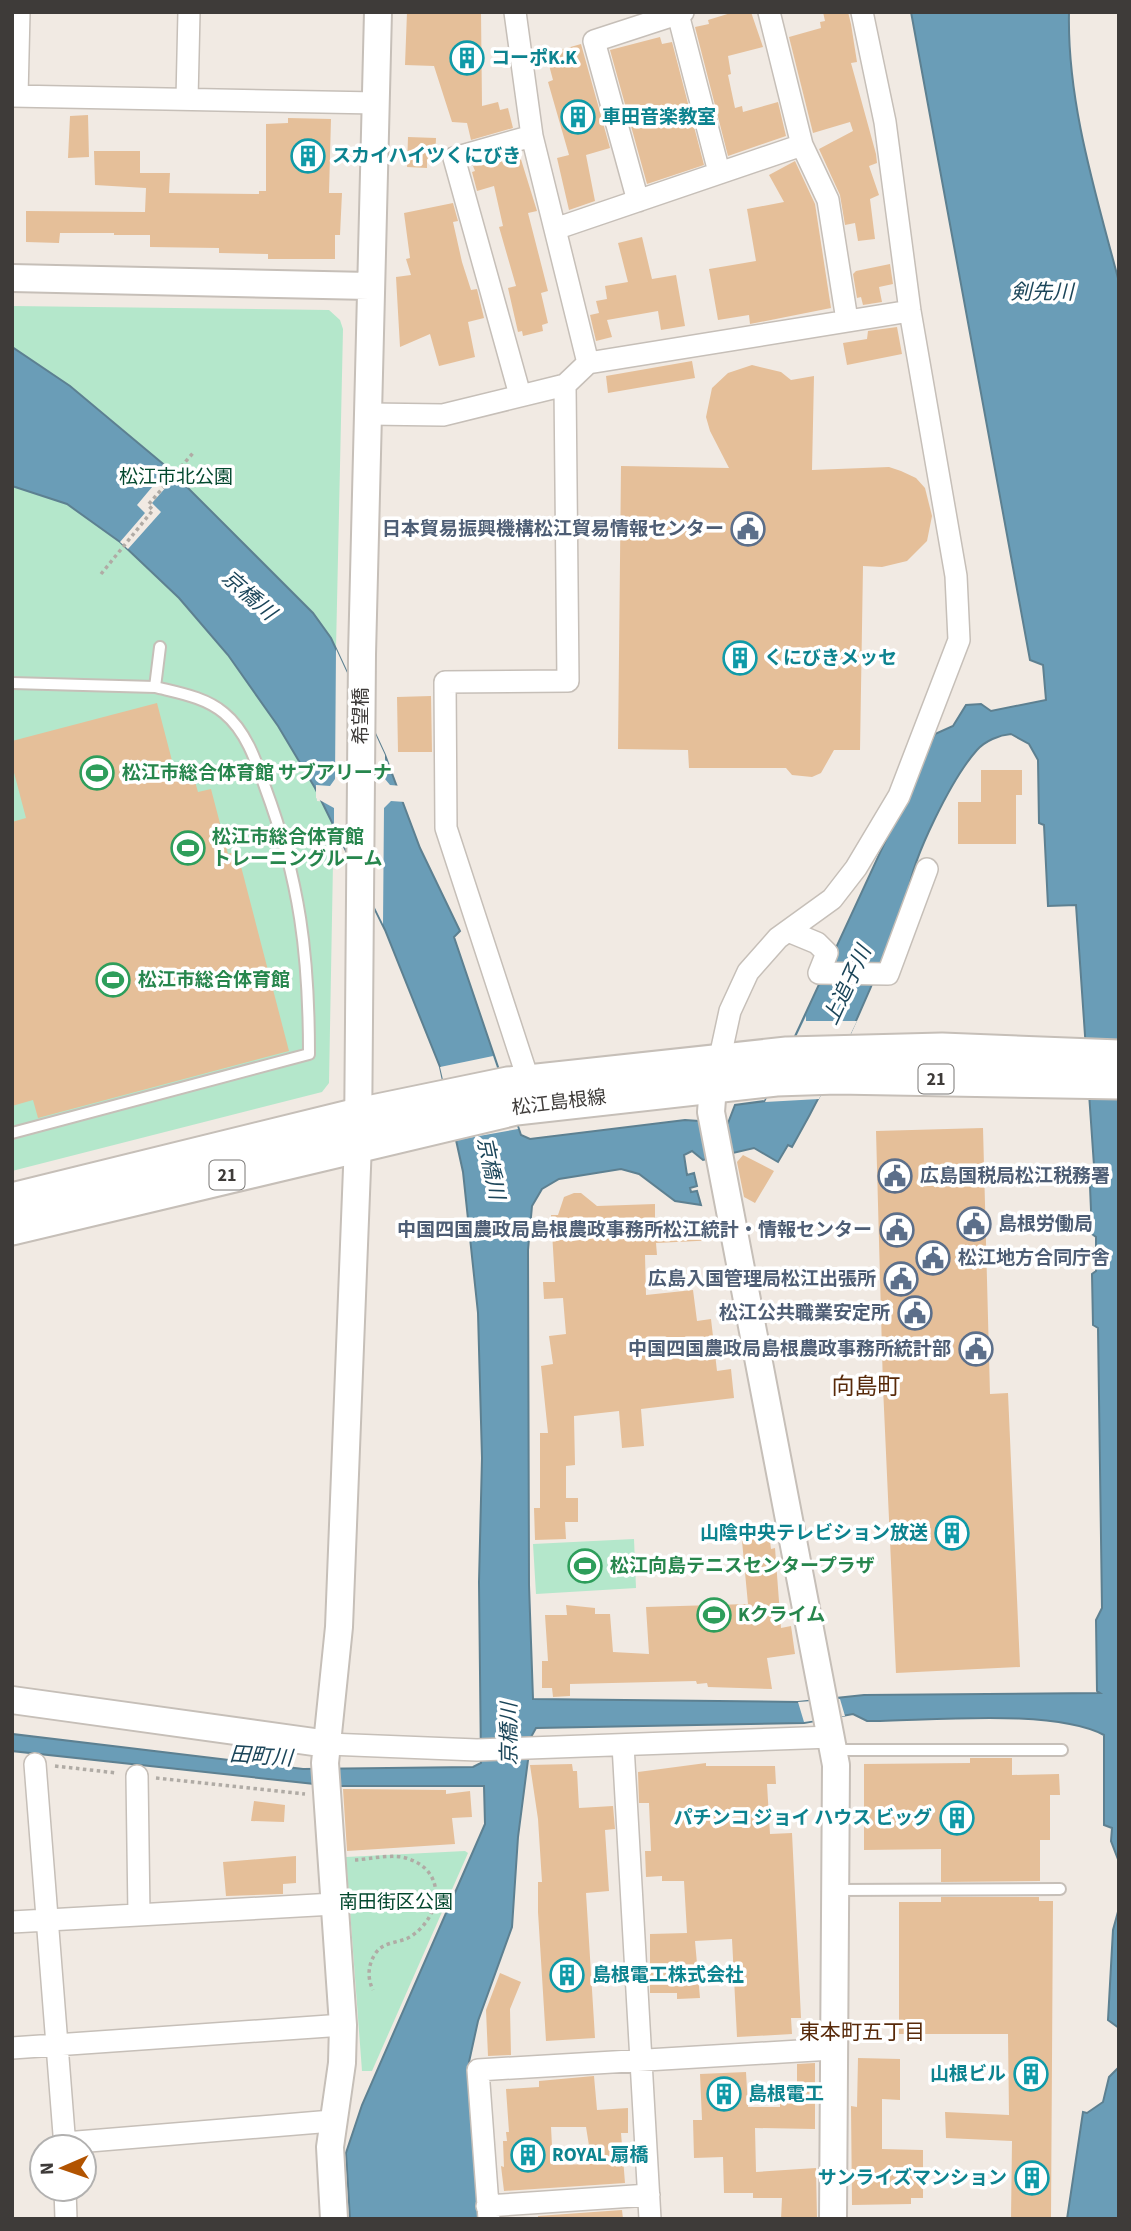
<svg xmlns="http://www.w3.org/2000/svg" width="1131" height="2231" font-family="'Source Sans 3','Noto Sans JP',sans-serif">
<rect width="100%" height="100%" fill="#f1eae3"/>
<path fill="#b4e7cb" d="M12,306L329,310L340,320L343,329L336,649L316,785L317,801L328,802L334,808L329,1083L322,1092L12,1171Z
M634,1539L636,1588L536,1594L533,1544Z
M465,1851L468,1853L372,2071H362L346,1857Z"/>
<path fill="#6a9db7" stroke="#5d8091" stroke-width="2" fill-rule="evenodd" d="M911,12H1069C1067,103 1096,194 1119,282V1862L1111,1841L1112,1828L1104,1825V1735C1053,1708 928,1721 867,1721L853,1714L804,1723L536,1728L531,1737L518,1837L512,1927L478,2021L469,2062L480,2219H350L346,2153L362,2105L485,1824L484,1786H333L12,1751V1734L303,1769L473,1767L481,1763L479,1582L482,1458L478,1313L463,1172L440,1067L385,930L315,788L278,726L228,655L179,598L120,542L67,504L12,486V347L70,386L168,468L313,613L331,638L385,755L420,848L460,931L454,937L521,1135L530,1139L685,1120L728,1123L735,1105L765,1101L935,734L953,726L966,705L981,704L991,711L1046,700L1043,665L1030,660ZM1011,734L1029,744L1038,760L1039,823L1044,825L1048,906L1076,905L1095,1180L1090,1186L1092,1234L1096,1237V1271L1092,1274L1093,1325L1098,1328L1102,1608L1096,1620L1097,1691L1100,1693L864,1695L798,1702L533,1699L529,1585L528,1250L532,1206L542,1189L559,1179L621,1169L639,1174L675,1201L701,1205L697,1191L691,1192L690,1188L697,1186L694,1173L687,1175L684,1155L692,1151L703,1160L754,1148L778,1162L788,1145L792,1147C838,1066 876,981 908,893C913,857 952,778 977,750C985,741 999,735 1011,734Z
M1119,1908V2028L1108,2020L1113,1930Z
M1119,2067V2219H1067L1083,2112L1087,2113L1103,2102L1109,2077Z"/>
<path fill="#f1eae3" d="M168,468L176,476L152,503L161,512L128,549L120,542L145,513L137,505Z
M336,649L385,755V779L390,785L402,786L405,799V802L391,801L384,808L383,924L334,825V808L316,798V785L330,786L335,779Z
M806,1016V1021H857L819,1099L765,1102Z
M493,1056L518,1129L457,1140L440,1067Z
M840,1699L845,1716L804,1722L798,1702Z"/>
<path fill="#e5bf99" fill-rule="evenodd" d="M407,12H481L482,106L498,102L500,110L508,108L513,128L471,140L467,123L452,122L434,66L405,65Z
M734,12H751L763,47L728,56L731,74L728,75L735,108L742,106L743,112L778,102L786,136L728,156L695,27L709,24L708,20Z
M823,12H848L851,24L857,62L851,63L876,154L877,163L869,166L879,195L870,199L875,239L858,241L855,223L845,225L840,195L819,149L853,131L850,122L813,133L789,37L821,28L820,22L825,21Z
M660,37L662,44L672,42L704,165L647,184L610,50Z
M581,44L610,148L586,155L595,201L569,210L557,158L569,155L548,82L553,80L546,54Z
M88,115L89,157L68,158L70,116Z
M288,118L331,119L329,193H342L340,235H335V259H268V254L219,253V248L150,247V235H114V233H60L59,243L26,242V211L145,212L146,188L95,185L94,151H140V173H170L169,193L259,194V191H266V124L288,123Z
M408,137L436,138L435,162L427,161V168L407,167Z
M519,153L537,211L528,213L548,291L541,293L548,323L542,325L543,331L523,336L522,331L518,332L508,288L516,286L499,227L503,226L494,186L477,191L472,172L475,171L473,166Z
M795,161L815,204L831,308L750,324L749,315L718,320L709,269L756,261L747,209L784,202L769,175Z
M453,203L458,221L453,222L462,262L471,290L477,289L484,318L468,322L475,357L439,366L430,334L400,347L396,277L411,275L406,259L410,258L404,213Z
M642,237L652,279L676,275L685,326L661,330L658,311L607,320L612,337L596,341L590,315L599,313L596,301L607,299L605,286L628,282L618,243Z
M890,264L893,284L879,287L882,302L863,305L861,297L857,298L853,274L856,271Z
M897,327L902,354L847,365L843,343L867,339L868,331Z
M692,361L695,378L608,393L606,376Z
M752,365L781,372L791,380L814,376L812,470L889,467L901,471L916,478L925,488L932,516L927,541L907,561L882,567L863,566L860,750H834L821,773L812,777L792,775L786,768H689L688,750L618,749L621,466L729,468L710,431L706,417L712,388L728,373Z
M431,696L432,752H398L397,697Z
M157,703L176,776L192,771L198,792L211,789L228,854L237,851L289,1051L38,1118L33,1100L12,1106V822L26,818L12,765V741Z
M981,770H1022V795H1016V844H958V802H981Z
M983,1128L990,1394L1008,1393L1020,1667L896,1673L883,1387L876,1131Z
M743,1155L774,1171L755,1203L744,1197L737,1162Z
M574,1193H581L597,1206L655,1204V1221L715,1218L717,1240L656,1243L657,1255H645L646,1295L693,1290L697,1321L711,1319L717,1371L731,1369L734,1398L641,1409L644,1446L622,1448L619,1411L574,1416L575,1465L566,1466V1498H578V1522H565L566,1539L535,1540L534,1508H540V1433H548L541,1366L553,1364L549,1336L566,1334L563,1298L544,1299L543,1282H555L551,1215H558L564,1197Z
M768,1526L771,1549L775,1548L781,1628L791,1626L795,1654L767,1658L772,1689L708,1687L707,1683L697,1684L696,1681L570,1684V1696L553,1697L552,1688H542V1661H548L545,1615H567L566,1605L595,1608V1614H610L613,1652L649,1654L646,1607L748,1604L742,1541H746V1528Z
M970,1758H1012V1775L1059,1774L1060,1795H1050V1840H1040V1881L941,1882V1849L864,1850V1764L970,1763Z
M706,1763V1766H775L776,1784H767L770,1834L792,1833L801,2018H791L792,2034L737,2037L732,1939L695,1941L700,1998L677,1999V1993H650V1934L687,1933L684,1881H662V1876L646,1877L645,1851H651L649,1803H639L638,1772Z
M572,1764L573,1771H577L579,1808L613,1806L615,1829L605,1830L609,1891L586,1893L595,2038L546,2041L538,1912V1882H542L538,1819L530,1765Z
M343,1789L446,1790V1794L470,1791L472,1817L452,1818L455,1844L347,1851Z
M254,1801L285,1805L284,1822L251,1821Z
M296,1856V1883L283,1884V1894L226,1896L223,1862Z
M941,1897H1039V1901H1053L1051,2219H1011L1012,2141L946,2138L945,2112L1009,2115L1008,2034H899V1902H941Z
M500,1973L521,1982L510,2009L511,2055L488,2056L486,2010Z
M858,2058L900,2059V2100L882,2099V2149L923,2150V2198H911V2204L852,2205L851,2106L857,2107Z
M815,2063V2129L755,2128L756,2172L816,2168L817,2219H781L782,2198H753V2193H724L723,2157L694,2158L693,2120H702L700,2074L746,2072L748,2107H780V2083H797V2064Z
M594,2076L597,2110L628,2108V2133H621L625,2183L504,2191L501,2166L504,2167L503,2141H507L506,2132H509L506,2089L539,2087V2081ZM551,2127H586L592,2164L553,2165Z
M622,2210L623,2219H538V2216Z"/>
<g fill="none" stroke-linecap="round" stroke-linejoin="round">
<defs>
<path id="service" d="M12,683L155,687
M12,1133L309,1054C309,955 300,881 265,787C256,761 246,731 224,713C205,697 179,693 155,687L160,647
M834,1750H1062
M837,1890L1060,1889"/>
<path id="minor" d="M515,12L532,136L588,363
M769,12L802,145L828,200L847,320
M678,14L719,172
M12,96L376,103
M17,96L19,12
M187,99L189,12
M638,201L594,41L683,12
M555,229L802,145
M520,395L454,158L532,136
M369,414L443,415L565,385L588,363L910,311
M788,931L817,943L827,953L819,973L888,974L927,869
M717,1071L730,1011L748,972L778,938L832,899L856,868L899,796L959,640L956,576L910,311L885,122L862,12
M529,1082L446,828L445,682L568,681L565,385
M328,1744L477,1750L832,1737
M623,1745L650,2219
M35,1764L65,2147
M137,1776L139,1915
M12,1922L334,1904
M12,2048L343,2025
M65,2143L332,2121
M65,2189L66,2219
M487,2206L649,2195
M489,2219L478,2070L832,2049"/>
<path id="tertiary" d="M12,278L369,286
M713,1086L711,1112L836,1765L833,2219
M12,1700L328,1744
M334,2219L330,2147L342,2063L343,2025L325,1763L339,1627L358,1143L362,655L378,12"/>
<path id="primary" d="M12,1200L358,1115L508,1084L787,1054L942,1050L1119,1057
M12,1228L516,1108L776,1079L837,1077L1119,1082"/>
</defs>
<use href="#service" stroke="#c6bfb8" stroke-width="14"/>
<use href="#minor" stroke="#c6bfb8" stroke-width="24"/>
<use href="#tertiary" stroke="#c6bfb8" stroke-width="30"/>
<use href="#primary" stroke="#c6bfb8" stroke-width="37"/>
<path stroke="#b0aba5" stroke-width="3.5" stroke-dasharray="3.5 3.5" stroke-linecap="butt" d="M101,574L153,510L148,505L193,453
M55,1766L117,1773
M156,1778L305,1794
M355,1860C371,1859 394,1853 409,1859C447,1872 441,1915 413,1935C401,1944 384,1940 375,1954C368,1965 367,1978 373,1990"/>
<use href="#service" stroke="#fff" stroke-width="10"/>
<use href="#minor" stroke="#fff" stroke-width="21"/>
<use href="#tertiary" stroke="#fff" stroke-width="26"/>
<use href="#primary" stroke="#fff" stroke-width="33"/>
</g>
<defs>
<symbol id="building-ring" viewBox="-11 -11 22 22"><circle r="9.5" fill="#fff" stroke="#0f9aa8" stroke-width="1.5"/><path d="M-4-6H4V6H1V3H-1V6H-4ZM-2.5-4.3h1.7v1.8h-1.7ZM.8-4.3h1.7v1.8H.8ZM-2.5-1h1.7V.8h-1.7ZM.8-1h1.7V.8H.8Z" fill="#0f9aa8"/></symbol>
<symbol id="civic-ring" viewBox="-11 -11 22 22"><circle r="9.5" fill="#fff" stroke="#5c6f8a" stroke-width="1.5"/><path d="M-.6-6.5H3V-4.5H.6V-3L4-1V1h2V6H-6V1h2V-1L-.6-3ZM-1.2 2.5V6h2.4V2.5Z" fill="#5c6f8a"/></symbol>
<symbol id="stadium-ring" viewBox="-11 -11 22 22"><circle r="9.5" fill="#fff" stroke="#2e9e5b" stroke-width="1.5"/><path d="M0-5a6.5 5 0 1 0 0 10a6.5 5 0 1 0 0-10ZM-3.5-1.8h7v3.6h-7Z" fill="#2e9e5b"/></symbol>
</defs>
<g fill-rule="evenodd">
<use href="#building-ring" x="448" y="39" width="38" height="38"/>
<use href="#building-ring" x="559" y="98" width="38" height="38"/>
<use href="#building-ring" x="289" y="137" width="38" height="38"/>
<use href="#civic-ring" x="729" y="510" width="38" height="38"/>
<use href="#building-ring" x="721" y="639" width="38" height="38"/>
<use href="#stadium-ring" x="78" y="754" width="38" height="38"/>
<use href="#stadium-ring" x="169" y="829" width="38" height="38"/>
<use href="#stadium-ring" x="94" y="961" width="38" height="38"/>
<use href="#civic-ring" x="876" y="1157" width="38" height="38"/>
<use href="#civic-ring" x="955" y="1205" width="38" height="38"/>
<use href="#civic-ring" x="878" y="1211" width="38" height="38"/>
<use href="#civic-ring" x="914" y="1239" width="38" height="38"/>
<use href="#civic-ring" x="882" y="1260" width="38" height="38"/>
<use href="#civic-ring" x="896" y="1294" width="38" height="38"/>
<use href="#civic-ring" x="957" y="1330" width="38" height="38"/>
<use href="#building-ring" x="933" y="1514" width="38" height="38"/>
<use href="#stadium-ring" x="566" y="1547" width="38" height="38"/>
<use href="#stadium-ring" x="695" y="1596" width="38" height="38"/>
<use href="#building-ring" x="938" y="1799" width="38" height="38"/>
<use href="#building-ring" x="548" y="1956" width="38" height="38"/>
<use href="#building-ring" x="1012" y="2055" width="38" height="38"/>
<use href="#building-ring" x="705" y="2075" width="38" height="38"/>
<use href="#building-ring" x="509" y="2136" width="38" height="38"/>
<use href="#building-ring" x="1013" y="2159" width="38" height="38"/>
</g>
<g text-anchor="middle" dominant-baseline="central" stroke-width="7" stroke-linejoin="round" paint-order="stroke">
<g fill="#fff" stroke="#787674" stroke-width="2">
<rect x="918.5" y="1064.5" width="35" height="29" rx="5"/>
<rect x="209.5" y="1160.5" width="35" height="29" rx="5"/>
</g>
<g font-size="18" font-weight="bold" fill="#3e3b39">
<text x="936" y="1079">21</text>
<text x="227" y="1175">21</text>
</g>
<g font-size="19" font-weight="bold" fill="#0d838f" stroke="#fff" text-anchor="start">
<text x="491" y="58">コーポK.K</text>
<text x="602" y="117">車田音楽教室</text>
<text x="332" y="156">スカイハイツくにびき</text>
<text x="764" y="658">くにびきメッセ</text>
<text x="928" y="1533" text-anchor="end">山陰中央テレビション放送</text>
<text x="932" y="1818" text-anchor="end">パチンコ ジョイ ハウス ビッグ</text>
<text x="592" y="1975">島根電工株式会社</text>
<text x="1006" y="2074" text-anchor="end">山根ビル</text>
<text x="748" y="2094">島根電工</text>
<text x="552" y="2155">ROYAL 扇橋</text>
<text x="1007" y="2178" text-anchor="end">サンライズマンション</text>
</g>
<g font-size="19" fill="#03482e" stroke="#fff">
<text x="176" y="477">松江市北公園</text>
<text x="396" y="1902">南田街区公園</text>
</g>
<g font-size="19" font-weight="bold" fill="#4e5e75" stroke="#fff" text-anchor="end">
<text x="724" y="529">日本貿易振興機構松江貿易情報センター</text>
<text x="920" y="1176" text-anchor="start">広島国税局松江税務署</text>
<text x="998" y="1224" text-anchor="start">島根労働局</text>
<text x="872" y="1230">中国四国農政局島根農政事務所松江統計・情報センター</text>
<text x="958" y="1258" text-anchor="start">松江地方合同庁舎</text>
<text x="876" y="1279">広島入国管理局松江出張所</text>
<text x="890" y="1313">松江公共職業安定所</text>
<text x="951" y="1349">中国四国農政局島根農政事務所統計部</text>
</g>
<g font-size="19" fill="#3e3b39" stroke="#fff">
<text transform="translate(361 716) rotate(-90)">希望橋</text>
<text transform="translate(559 1103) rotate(-7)">松江島根線</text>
</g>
<g font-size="19" font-weight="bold" fill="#27864d" stroke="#fff" text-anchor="start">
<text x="122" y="773">松江市総合体育館 サブアリーナ</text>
<text x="212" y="837">松江市総合体育館<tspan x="212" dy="22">トレーニングルーム</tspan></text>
<text x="138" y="980">松江市総合体育館</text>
<text x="610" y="1566">松江向島テニスセンタープラザ</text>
<text x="738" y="1615">Kクライム</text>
</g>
<g font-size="21" font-style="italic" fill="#1b4559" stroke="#fff">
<text x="1042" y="292">剣先川</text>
<text transform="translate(249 595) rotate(41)">京橋川</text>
<text transform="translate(847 985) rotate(-65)">上追子川</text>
<text transform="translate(491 1168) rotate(78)">京橋川</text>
<text transform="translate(509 1734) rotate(-90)">京橋川</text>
<text transform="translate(261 1756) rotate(4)">田町川</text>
</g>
<g font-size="21" fill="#582a0a" stroke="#fff">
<text x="862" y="2032">東本町五丁目</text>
</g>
<g font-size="23" fill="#582a0a" stroke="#fff">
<text x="866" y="1386">向島町</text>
</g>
</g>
<rect width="1131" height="2231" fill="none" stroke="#3e3b39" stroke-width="28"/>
<g transform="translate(63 2168) rotate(268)"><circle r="33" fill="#ffffff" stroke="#b2b1b0" stroke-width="2"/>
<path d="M0-5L12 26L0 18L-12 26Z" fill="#b25401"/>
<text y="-10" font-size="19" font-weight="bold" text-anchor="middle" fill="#3e3b39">N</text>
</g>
</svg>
